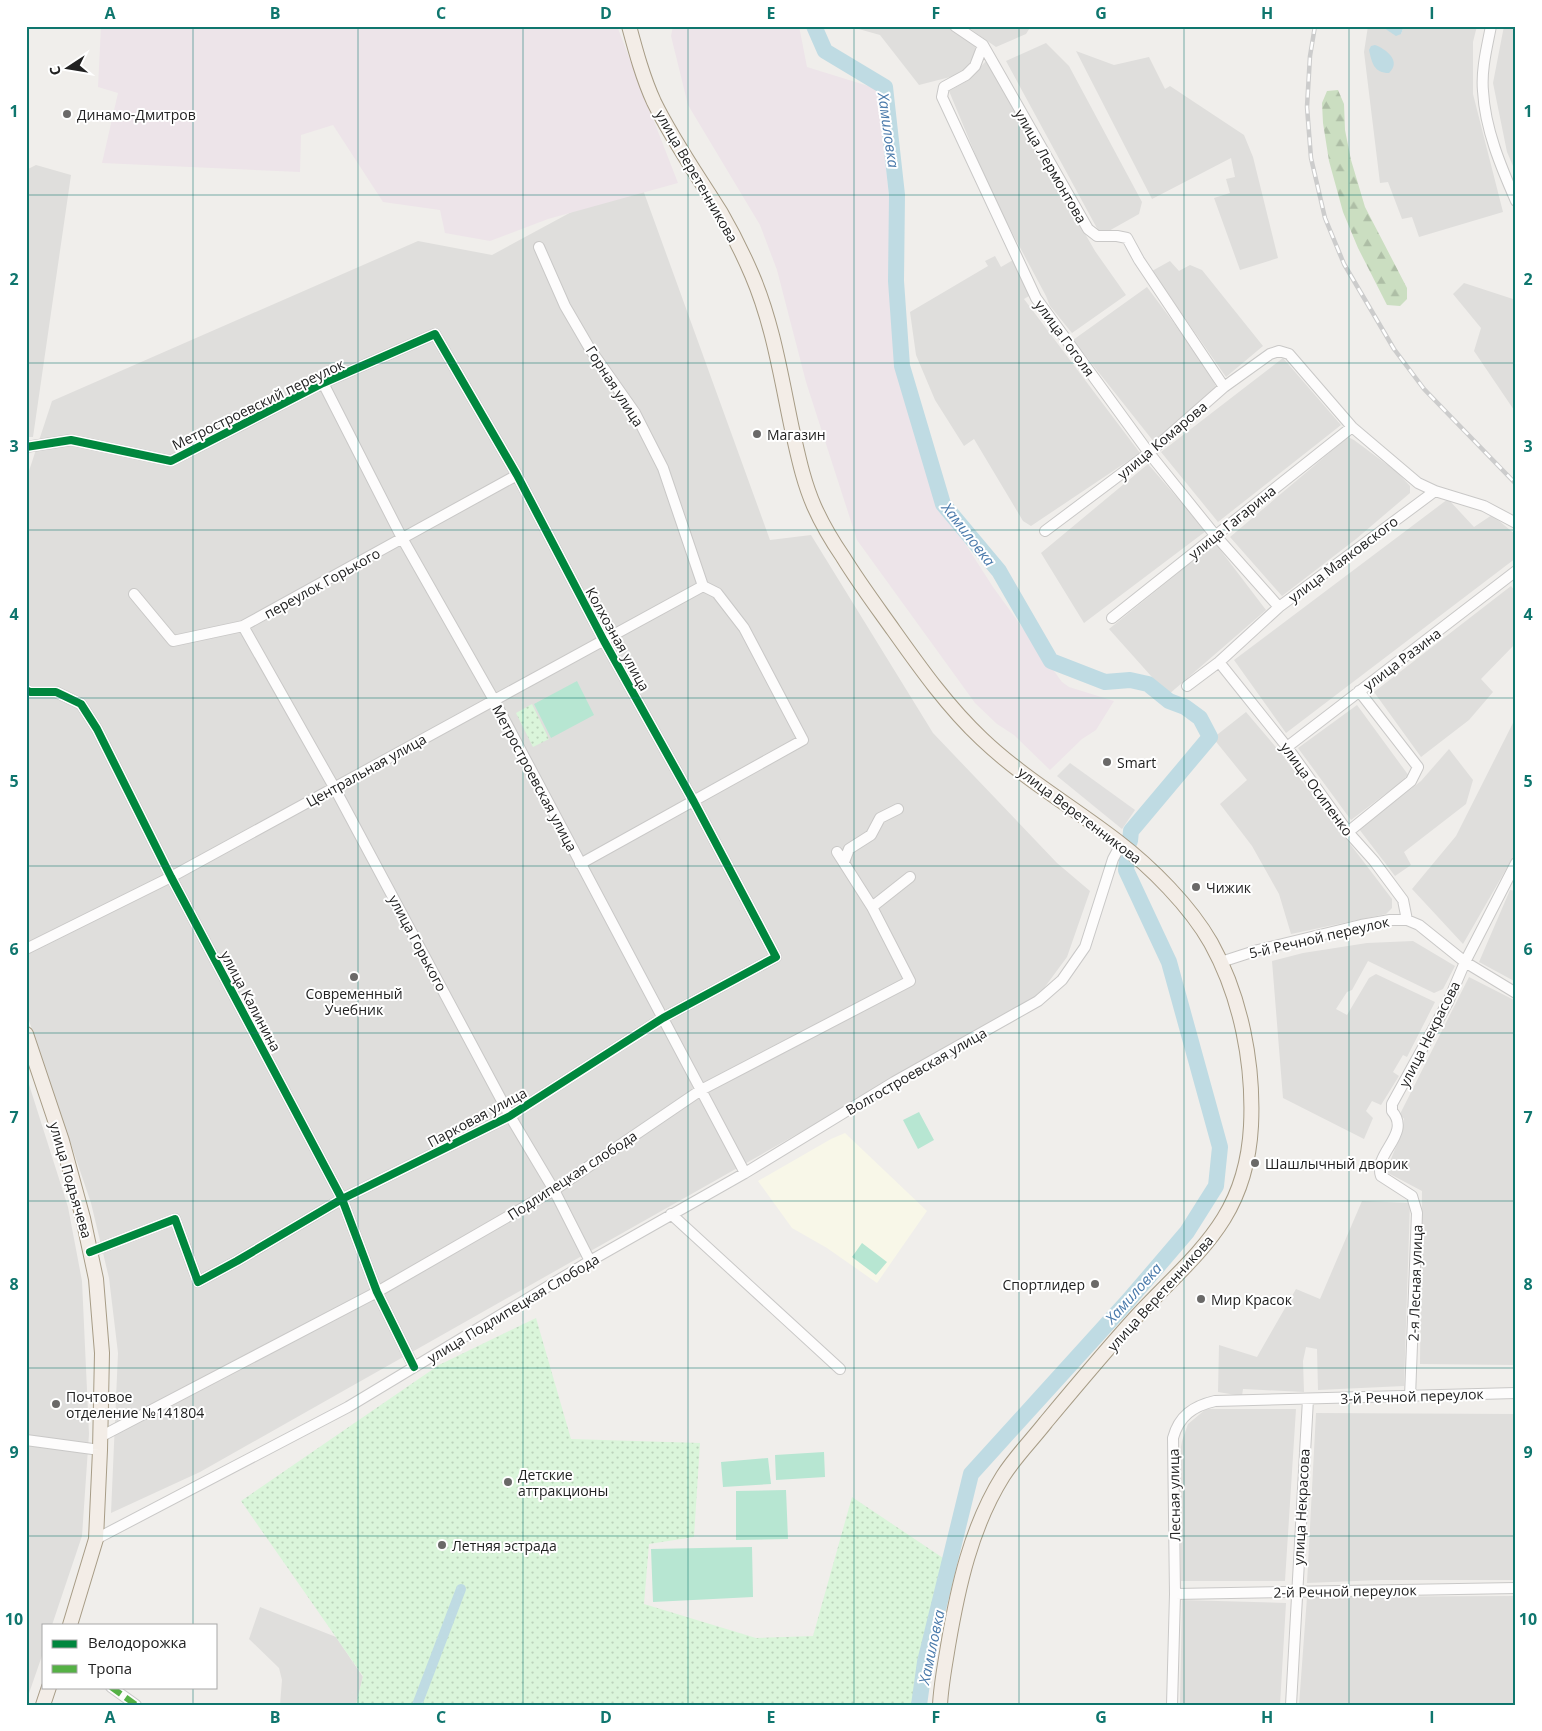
<svg xmlns="http://www.w3.org/2000/svg" width="1542" height="1731" font-family="'Open Sans',sans-serif">
<defs>
<pattern id="forest-firs" width="22" height="20" patternUnits="userSpaceOnUse" patternTransform="scale(1.25)"><rect width="22" height="20" fill="#cbdec1"/><path d="M5 1l3.5 6h-7zM16 11l3.5 6h-7z" fill="#aebea6"/></pattern>
<pattern id="park-dots" width="8" height="8" patternUnits="userSpaceOnUse" patternTransform="scale(1.25)"><rect width="8" height="8" fill="#daf5da"/><path d="M2 2h.1M6 6h.1" fill="none" stroke="#bbd2bb" stroke-width="1.8" stroke-linecap="round"/></pattern>
</defs>
<rect width="100%" height="100%" fill="#f0eeeb"/>
<path fill="#dfdedc" d="M848,26H947L975,43V53L966,70L954,76L919,85L880,35Z
M966,26H1031L1026,34L996,47Z
M1368,26H1381L1382,28L1401,34L1404,26H1477L1473,42V94L1503,212L1419,237L1412,217L1402,219L1388,182L1380,183L1364,52Z
M1504,26H1516V173L1507,152L1493,83Z
M1046,43L1069,66L1142,202L1139,214L1107,232H1099L1006,61Z
M1076,51L1114,65L1149,57L1165,89L1170,86L1244,135L1253,157L1278,258L1240,270L1214,198L1230,193L1226,179L1235,177L1231,158L1152,199Z
M986,61L1095,251L1126,295L1072,333L1050,306L1046,296L993,197L949,91L967,81Z
M36,165L71,175L33,437H26V170Z
M638,176L770,540L811,535L933,733L1057,863L1090,891L1067,957L1036,999L200,1472L111,1513L118,1353L109,1278L91,1203L26,1012V480L52,401L418,241L492,255Z
M995,256L1001,267L1013,260L1029,296L1024,299L1140,453L1031,526L1023,521L974,439L964,446L935,400L916,355L910,312L988,266L985,261Z
M1170,261L1179,271L1190,265L1202,270L1263,346L1226,377L1152,271Z
M1464,283L1516,300V413L1474,351L1481,328L1453,294Z
M1147,287L1200,358L1214,382L1216,387L1154,442L1073,340Z
M1283,358L1341,425L1218,522L1161,452Z
M1348,437L1354,440L1397,472L1410,486V493L1356,539L1282,596L1230,537Z
M1148,464L1206,531L1084,623L1041,553Z
M1448,499L1474,527L1492,515L1516,535V558L1286,733L1234,660Z
M1215,543L1266,610L1168,695L1109,629Z
M1511,586L1516,592V643L1481,679L1493,692L1469,720L1421,757L1374,692Z
M1357,705L1409,776L1351,820L1298,748Z
M1246,712L1280,752L1392,899V908L1386,914L1291,934L1279,894L1252,846L1220,804L1247,780L1213,738Z
M1516,717V852L1463,944L1412,889L1456,836Z
M1449,749L1473,780L1466,804L1404,852L1411,865L1395,876L1359,829L1421,781Z
M1510,890L1516,891V982L1479,962Z
M1413,941L1455,966L1443,989L1434,993L1368,961L1352,990L1347,992L1336,1009L1347,1015L1369,978L1376,974L1435,1002L1407,1057L1403,1055L1393,1072L1399,1076L1381,1105L1372,1101L1366,1111L1373,1118L1364,1139L1283,1098L1272,961L1303,953L1367,943Z
M1469,977L1516,1001V1365L1420,1364L1422,1191L1388,1173L1387,1169L1403,1129L1404,1119L1400,1114Z
M26,1075L68,1207L82,1281L89,1434L82,1536L52,1625H44V1650L26,1702Z
M1362,1201L1410,1203L1404,1386L1318,1390L1317,1349L1306,1347L1303,1361L1304,1392L1243,1389L1242,1396L1218,1392L1219,1345L1257,1357L1296,1289L1320,1299Z
M1206,1409H1296L1285,1581H1181L1179,1458L1182,1441L1188,1424Z
M1316,1413L1516,1414V1580H1380L1307,1583Z
M1516,1596V1705H1299L1307,1597Z
M1182,1600L1286,1603L1280,1705H1180Z
M260,1607L336,1637L363,1677L356,1705H280L282,1680L279,1668L249,1639Z"/>
<path fill="#ede4e9" d="M101,26H617L678,183L548,219L490,241L445,233L440,210L383,202L333,125L301,135L300,172L102,163L118,93L98,87Z
M673,26H799L807,67L878,89L892,226V252L904,383L941,506L993,587L1062,682L1069,687L1114,701L1096,730L1082,739L1050,770L1014,735L997,724L975,703L857,540L806,382L777,270L760,225L688,105L671,36Z"/>
<path fill="#f8f7e8" d="M845,1133L927,1211L877,1283L827,1248L792,1228L758,1181L831,1139Z"/>
<path fill="url(#forest-firs)" d="M1338,90L1344,104L1345,130L1351,160L1365,207L1407,288V299L1400,306L1387,305L1358,248L1343,212L1329,161L1323,123L1322,103L1327,91Z"/>
<path fill="url(#park-dots)" d="M532,704L549,739L533,747L516,713Z
M536,1318L571,1439L700,1443L694,1537L649,1544L644,1604L756,1638L813,1636L852,1497L946,1560L916,1705H356L363,1676L241,1501L439,1365Z"/>
<path fill="#b7e6d2" d="M577,681L594,715L551,738L534,704Z
M919,1112L934,1140L918,1149L903,1120Z
M862,1243L887,1262L876,1275L852,1257Z
M824,1452L825,1477L776,1480L775,1455Z
M768,1458L771,1484L723,1487L721,1462Z
M786,1490L788,1539L736,1540V1491Z
M752,1547L753,1597L653,1602L651,1549Z"/>
<path fill="#e0dfde" d="M1070,763L1135,810L1122,829L1057,776Z"/>
<path fill="#bfdbe3" d="M1381,26H1404L1401,34L1396,36Z
M1375,45C1386,49 1402,61 1389,73C1374,73 1372,63 1369,50L1371,46Z"/>
<g fill="none" stroke-linecap="round" stroke-linejoin="round">
<path stroke="#bfdbe3" stroke-width="10" d="M417,1705L461,1589"/>
<path stroke="#bfdbe3" stroke-width="16" d="M814,26L825,51L885,87L897,195L896,281L902,366L943,504L999,571L1051,661L1105,682L1130,680L1148,684L1169,701L1185,707L1200,718L1210,737L1131,831L1130,841
M919,1705L925,1662L971,1474L1128,1301L1187,1232L1216,1186L1220,1147L1169,962L1126,870L1127,860"/>
<defs>
<path id="minor" d="M955,26L983,45L1088,229L1097,236H1117L1127,238L1139,260L1224,387
M1491,26C1487,47 1481,70 1483,91C1485,129 1501,167 1516,201
M983,45L975,66L966,75L944,87L942,97L1036,298L1149,453L1215,535L1279,607
M539,247L565,306L590,349L635,413L663,468L703,586
M323,383L402,538L494,700L745,1173
M26,447L71,440L171,461L323,383L435,334L517,475L604,641L694,802L776,957L663,1018L510,1116L342,1199L237,1261L198,1282L175,1219L90,1252
M1045,531L1149,453L1224,387L1270,354L1279,351L1289,354L1352,427L1418,483L1435,491
M134,594L173,641L243,626L517,475
M1112,618L1352,427
M243,626L334,787L510,1116L554,1190L590,1261
M1219,662L1287,747L1348,832L1374,861L1403,900L1407,920
M1187,686L1219,662L1279,607L1435,491L1484,506L1516,523
M26,690L30,692H56L81,704L97,729L171,877L342,1199L377,1292L414,1367
M1287,747L1516,571
M1348,832L1411,781L1418,767L1359,691
M844,862L849,849L871,835L880,818L898,809
M580,864L803,740L744,628L717,593L703,586
M872,907L910,877
M26,949L171,877L703,586
M1221,962L1258,950L1361,925L1390,920H1407L1419,925L1465,962L1516,993
M671,1214L840,1369
M1410,1397L1417,1213L1412,1196L1381,1176C1373,1153 1412,1134 1392,1111V1104L1448,1002L1465,962L1516,863
M100,1437L377,1292L554,1190L701,1090L910,981L872,907L837,852
M26,1440L100,1450
M96,1539L348,1407L590,1261L745,1173L894,1082L1038,1001L1062,980L1085,947L1113,859L1121,844
M1175,1594L1516,1588
M111,1687L136,1705
M1172,1705L1175,1594L1173,1438C1179,1416 1193,1406 1215,1401L1516,1393
M1291,1705L1308,1399"/>
<path id="major" d="M629,26C636,52 643,78 654,102C673,141 698,176 721,213C732,232 743,254 752,275C773,324 781,377 792,429C798,455 803,481 814,506C822,524 832,541 843,557C859,583 877,607 894,631C921,669 948,707 982,739C1023,778 1073,807 1117,841C1151,867 1190,906 1211,943C1241,997 1254,1064 1251,1126C1246,1220 1196,1253 1137,1316C1106,1350 1076,1386 1046,1422C1032,1440 1015,1457 1003,1476C971,1527 958,1587 948,1646C945,1665 941,1685 940,1705
M26,1034L62,1141L83,1218L96,1279L102,1353L100,1450L96,1539L70,1625
M43,1705L49,1687"/>
</defs>
<use href="#minor" stroke="#c9c8c7" stroke-width="12"/>
<use href="#major" stroke="#a79c86" stroke-width="16"/>
<use href="#minor" stroke="#fdfcfc" stroke-width="10"/>
<use href="#major" stroke="#f3ede7" stroke-width="14"/>
<defs>
<path id="rail" d="M1315,26L1310,56L1307,107L1311,158L1325,218L1344,264L1394,349L1424,389L1516,484"/>
</defs>
<use href="#rail" stroke="#ccc" stroke-width="4.5"/>
<use href="#rail" stroke="#fff" stroke-width="2.5" stroke-dasharray="8" stroke-linecap="butt"/>
<path stroke="#55b145" stroke-width="6" stroke-dasharray="12 6" stroke-linecap="butt" d="M111,1687L136,1705"/>
<defs>
<path id="cycleway" d="M26,447L71,440L171,461L323,383L435,334L517,475L604,641L694,802L776,957L663,1018L510,1116L342,1199L237,1261L198,1282L175,1219L90,1252
M26,690L30,692H56L81,704L97,729L171,877L342,1199L377,1292L414,1367"/>
</defs>
<use href="#cycleway" stroke="#fff" stroke-width="11"/>
<use href="#cycleway" stroke="#00873e" stroke-width="8"/>
</g>
<path fill="none" stroke="#0f766e" stroke-width="1" stroke-opacity="0.55" d="M193,26V1625M358,26V1705M523,26V1705M688,26V1705M854,26V1705M1019,26V1705M1184,26V1705M1349,26V1705M26,195H1516M26,363H1516M26,530H1516M26,698H1516M26,866H1516M26,1033H1516M26,1201H1516M26,1368H1516M26,1536H1516M193,1687V1705"/>
<g fill="#6a6968" stroke="#fff" stroke-width="2">
<circle cx="67" cy="114" r="5"/>
<circle cx="757" cy="434" r="5"/>
<circle cx="1107" cy="762" r="5"/>
<circle cx="1196" cy="887" r="5"/>
<circle cx="354" cy="977" r="5"/>
<circle cx="1255" cy="1163" r="5"/>
<circle cx="1095" cy="1284" r="5"/>
<circle cx="1201" cy="1299" r="5"/>
<circle cx="56" cy="1404" r="5"/>
<circle cx="508" cy="1482" r="5"/>
<circle cx="442" cy="1545" r="5"/>
</g>
<g text-anchor="middle" dominant-baseline="central" stroke-width="4" stroke-linejoin="round" paint-order="stroke">
<g font-size="14" fill="#222" stroke="#fff" text-anchor="start">
<text x="77" y="114">Динамо-Дмитров</text>
<text x="767" y="434">Магазин</text>
<text x="1117" y="762">Smart</text>
<text x="1206" y="887">Чижик</text>
<text x="354" y="993" text-anchor="middle">Современный<tspan x="354" dy="16">Учебник</tspan></text>
<text x="1265" y="1163">Шашлычный дворик</text>
<text x="1085" y="1284" text-anchor="end">Спортлидер</text>
<text x="1211" y="1299">Мир Красок</text>
<text x="66" y="1396">Почтовое<tspan x="66" dy="16">отделение №141804</tspan></text>
<text x="518" y="1474">Детские<tspan x="518" dy="16">аттракционы</tspan></text>
<text x="452" y="1545">Летняя эстрада</text>
</g>
<g font-size="14" fill="#222" stroke="#fff">
<text transform="translate(1051 166) rotate(60)">улица Лермонтова</text>
<text transform="translate(697 176) rotate(60)">улица Веретенникова</text>
<text transform="translate(1065 338) rotate(54)">улица Гоголя</text>
<text transform="translate(615 386) rotate(57)">Горная улица</text>
<text transform="translate(258 404) rotate(-26)">Метростроевский переулок</text>
<text transform="translate(1162 440) rotate(-40)">улица Комарова</text>
<text transform="translate(1232 522) rotate(-39)">улица Гагарина</text>
<text transform="translate(1343 559) rotate(-37)">улица Маяковского</text>
<text transform="translate(322 583) rotate(-29)">переулок Горького</text>
<text transform="translate(618 639) rotate(61)">Колхозная улица</text>
<text transform="translate(1402 659) rotate(-37)">улица Разина</text>
<text transform="translate(366 770) rotate(-29)">Центральная улица</text>
<text transform="translate(535 778) rotate(62)">Метростроевская улица</text>
<text transform="translate(1317 789) rotate(54)">улица Осипенко</text>
<text transform="translate(1080 815) rotate(37)">улица Веретенникова</text>
<text transform="translate(1319 937) rotate(-13)">5-й Речной переулок</text>
<text transform="translate(418 943) rotate(62)">улица Горького</text>
<text transform="translate(251 1001) rotate(62)">улица Калинина</text>
<text transform="translate(1429 1034) rotate(-63)">улица Некрасова</text>
<text transform="translate(916 1071) rotate(-30)">Волгостроевская улица</text>
<text transform="translate(477 1117) rotate(-28)">Парковая улица</text>
<text transform="translate(572 1175) rotate(-33)">Подлипецкая слобода</text>
<text transform="translate(71 1180) rotate(74)">улица Подъячева</text>
<text transform="translate(1415 1283) rotate(-88)">2-я Лесная улица</text>
<text transform="translate(1160 1293) rotate(-48)">улица Веретенникова</text>
<text transform="translate(513 1308) rotate(-31)">улица Подлипецкая Слобода</text>
<text transform="translate(1412 1396) rotate(-2)">3-й Речной переулок</text>
<text transform="translate(1174 1495) rotate(-91)">Лесная улица</text>
<text transform="translate(1301 1507) rotate(-87)">улица Некрасова</text>
<text transform="translate(1345 1591) rotate(-1)">2-й Речной переулок</text>
</g>
<g font-size="15" font-style="italic" fill="#4a7aab" stroke="#fff">
<text transform="translate(889 130) rotate(82)">Хамиловка</text>
<text transform="translate(969 534) rotate(52)">Хамиловка</text>
<text transform="translate(1133 1293) rotate(-48)">Хамиловка</text>
<text transform="translate(931 1647) rotate(-78)">Хамиловка</text>
</g>
</g>
<rect width="1542" height="1731" fill="none" stroke="#ffffff" stroke-width="55"/>
<rect x="42" y="1624" width="175" height="65" fill="#ffffff" stroke="#a7a7a7"/>
<rect x="52" y="1640" width="25" height="8" fill="#00873e" stroke="#a7a7a7"/>
<text x="88" y="1648" font-size="15" fill="#222222">Велодорожка</text>
<rect x="52" y="1665" width="25" height="8" fill="#55b145" stroke="#a7a7a7"/>
<text x="88" y="1674" font-size="15" fill="#222222">Тропа</text>
<g transform="translate(68 68) rotate(258)" stroke="#ffffff" stroke-width="4" paint-order="stroke">
<path d="M0-4L9 19L0 12L-9 19Z" fill="#222222"/>
<text y="-8" font-size="14" font-weight="bold" text-anchor="middle" fill="#222222">С</text>
</g>
<rect x="28" y="28" width="1486" height="1676" fill="none" stroke="#0f766e" stroke-width="2"/>
<g font-size="16" text-anchor="middle" font-weight="bold" fill="#0f766e">
<text x="110" y="19">A</text>
<text x="275" y="19">B</text>
<text x="441" y="19">C</text>
<text x="606" y="19">D</text>
<text x="771" y="19">E</text>
<text x="936" y="19">F</text>
<text x="1101" y="19">G</text>
<text x="1267" y="19">H</text>
<text x="1432" y="19">I</text>
<text x="14" y="117">1</text>
<text x="1528" y="117">1</text>
<text x="14" y="285">2</text>
<text x="1528" y="285">2</text>
<text x="14" y="452">3</text>
<text x="1528" y="452">3</text>
<text x="14" y="620">4</text>
<text x="1528" y="620">4</text>
<text x="14" y="787">5</text>
<text x="1528" y="787">5</text>
<text x="14" y="955">6</text>
<text x="1528" y="955">6</text>
<text x="14" y="1123">7</text>
<text x="1528" y="1123">7</text>
<text x="14" y="1290">8</text>
<text x="1528" y="1290">8</text>
<text x="14" y="1458">9</text>
<text x="1528" y="1458">9</text>
<text x="14" y="1625">10</text>
<text x="1528" y="1625">10</text>
<text x="110" y="1723">A</text>
<text x="275" y="1723">B</text>
<text x="441" y="1723">C</text>
<text x="606" y="1723">D</text>
<text x="771" y="1723">E</text>
<text x="936" y="1723">F</text>
<text x="1101" y="1723">G</text>
<text x="1267" y="1723">H</text>
<text x="1432" y="1723">I</text>
</g>
</svg>
